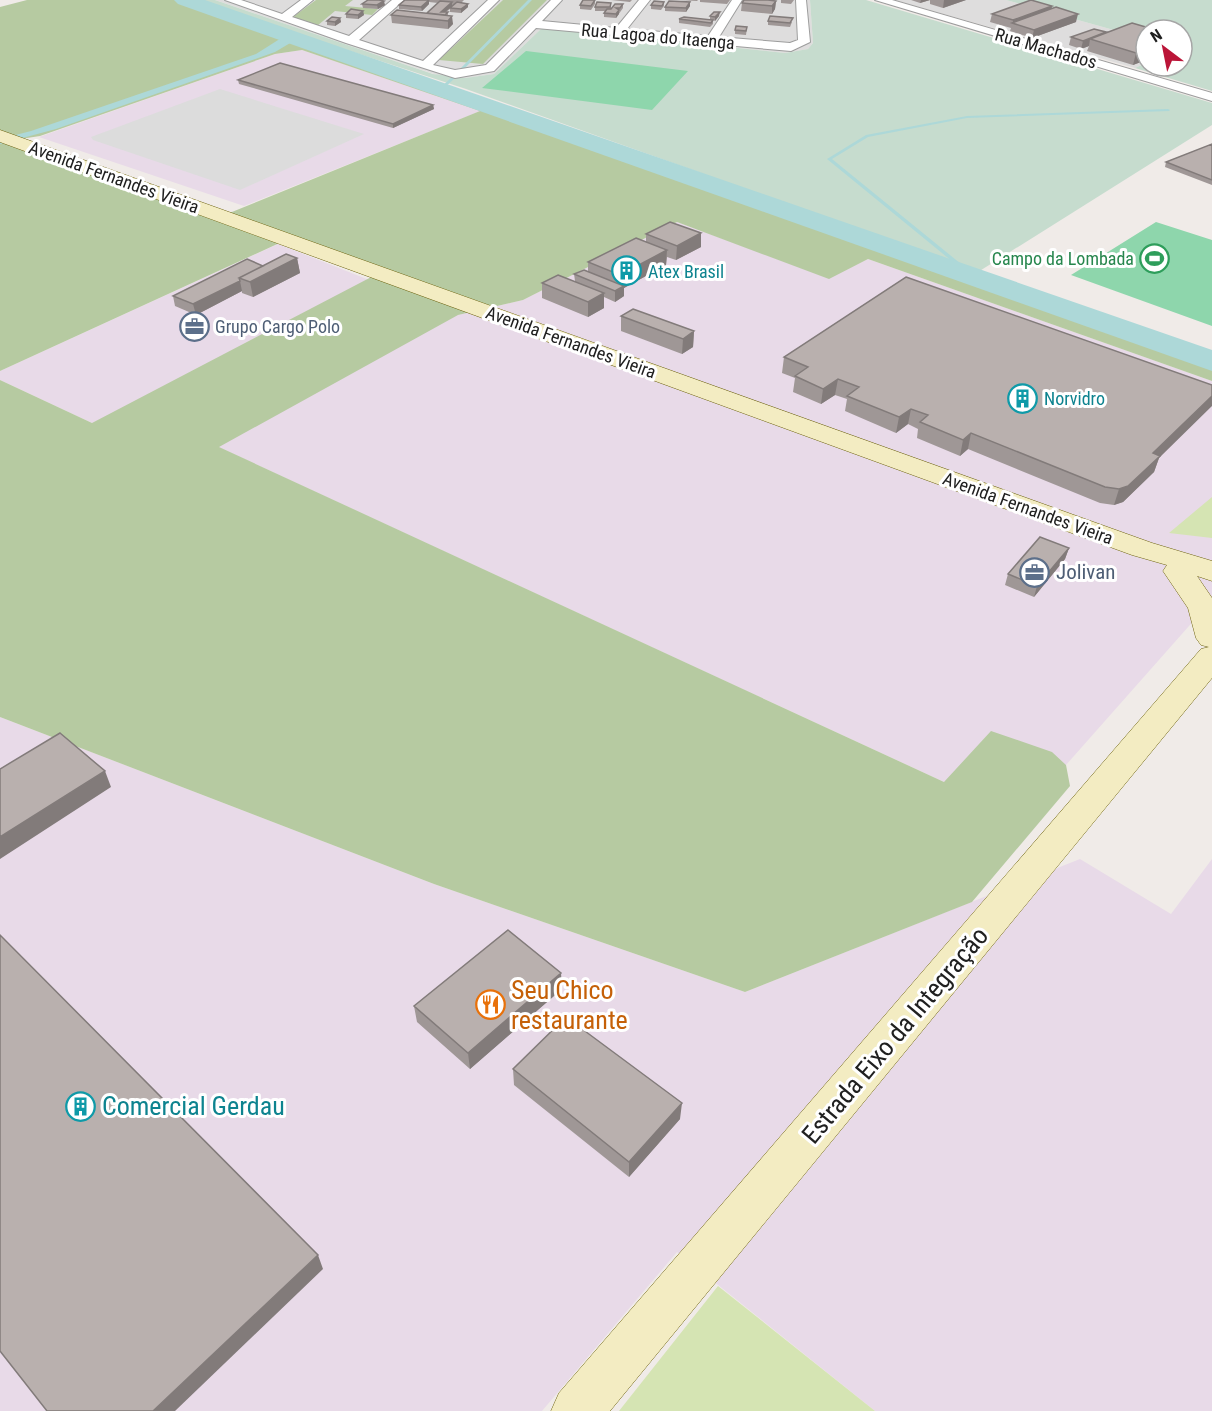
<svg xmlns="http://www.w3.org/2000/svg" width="1212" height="1411" font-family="'Roboto Condensed',sans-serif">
<rect width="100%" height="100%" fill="#f0ebe8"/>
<path fill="#dedddd" d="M215,0H810L813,43L808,49L785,53L543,27L494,74L465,78L443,77Z
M870,0H1006L1146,39V63L1135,68L894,0Z"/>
<path fill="#e8dae8" d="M302,50L481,111L244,206L39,137L275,54Z
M677,222L829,278L868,259L1212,381V600L1066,765L944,782L218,447L92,423L0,380V371L278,244L458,315L523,300Z
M0,717L434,884L745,992L1080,859L1171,914L1212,859V1411H875L677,1252L542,1411H0Z"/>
<path fill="#d5e4b3" d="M1212,497V538L1169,533Z
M718,1286L875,1411H619Z"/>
<path fill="#b6caa1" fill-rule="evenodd" d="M27,0H185L1212,361V381L868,259L829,279L677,222L523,300L458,315L219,447L944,782L991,731L1052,752L1066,765L1070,786L972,902L745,992L434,884L0,717V380L92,423L379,273L286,240L0,371V7ZM302,50L480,111L222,216L14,140L40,136L275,54Z
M316,0H353L345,6L378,9L372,15L335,11L317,26L293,17Z
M503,0H547L483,64L439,60Z"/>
<path fill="#c6dcce" d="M195,0H215L433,74L465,78L494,74L543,27L785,53L808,49L813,43L810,0H866L1212,103V125L978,272L466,89Z
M1006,0H1212V91L1135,68L1146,63V66H1182V30H1146V39Z"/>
<path fill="#8ed6ac" d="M526,51L688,71L652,110L482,88Z
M1156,222L1212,240V326L1071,275Z"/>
<path fill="#dcdcdc" d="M220,89L364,134L240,190L93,140L91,137Z"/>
<path fill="#add8d8" d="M286,35L297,39L275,52L56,129L0,144V139L31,131L256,54Z"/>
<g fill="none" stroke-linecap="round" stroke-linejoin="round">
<path fill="#add8d8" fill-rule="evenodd" d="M528,0H532L460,73H458V71Z
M452,77L455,78L442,90H440V88Z
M1168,109L1170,110L1169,111L967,118L868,137L832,159L977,277V279L975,280L827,159L866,135L967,116Z"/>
<path fill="#add8d8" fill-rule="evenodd" d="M174,0H205L1212,350V371L178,4Z"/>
<defs>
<path id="minor" d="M225,0H241L282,14L301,0H313L292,17L349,36L392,0H404L359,40L423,61L488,0H499L433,65L455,70L486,65L551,0H562L542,21L616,28L639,0H650L627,29L708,36L732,0H742L719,37L790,43L798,40L796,0H806L810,42L791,51L536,28L494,71L455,78L346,43Z
M875,0H892L1212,93V101Z"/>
<path id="secondary" d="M0,130L1152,543L1212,561V581L1197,576L1212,598V678L610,1411H551L559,1393L1201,649L1209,647L1201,645L1196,638L1188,608L1163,571L1167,565L1132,555L0,142Z"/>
</defs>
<use href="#minor" stroke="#9d9d9d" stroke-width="2"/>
<use href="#secondary" stroke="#6e6411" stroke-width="1"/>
<use href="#minor" fill="#fff" fill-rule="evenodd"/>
<use href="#secondary" fill="#f3ecc2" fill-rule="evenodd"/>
</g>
<path fill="#9f9796" d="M405,0H464L461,3L468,7L461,13L450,12V9L446,12H448V15L453,24L448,29L392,23L391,15L427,13L438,3L429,2V4L422,11L399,9V5Z
M595,0V4L591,10L580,9V5Z
M611,0H632L630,2Z
M680,0H698L697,1Z
M700,0H730L727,4L700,2Z
M781,0H794L791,4L781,3Z
M911,0H966L943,8L930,4V0L920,3Z
M776,1L775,9L772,14L741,11L742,3Z
M664,2V6L661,10L651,9V5Z
M690,2V6L686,12L665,11V7Z
M611,3V9L623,4V8L616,18L604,17V13L605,11H595V7Z
M362,4L385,5L378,9L363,8Z
M1052,6V9L1076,22L1032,38L1010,31L1011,28L990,22L992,14Z
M363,11L364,15L358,19L346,18V14Z
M710,16H719L715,21L713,20V24L710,27L679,23V19L710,20Z
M340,18L341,22L335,26L327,25V21Z
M768,21L792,22L790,27L768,25Z
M747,27L746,35L735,34V30Z
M1146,30V60L1133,65L1087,51L1089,46L1081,49L1069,45L1071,37L1106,32L1105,33Z
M238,80L433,105L434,109L393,128L239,84Z
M1212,144V185L1165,167L1166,162Z
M701,233V247L676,260L667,257L666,265L624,288V296L615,302L604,297V308L588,317L542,298V283L575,281L574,274L588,271V262L646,242V234Z
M297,258L300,273L253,297L242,293V291L196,315L175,306L173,296L263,266Z
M621,316L694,331L693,347L682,354L621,331Z
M784,357L1159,458L1154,472L1123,502L1114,505L1100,503L968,449L960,456L917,438L918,429L908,424L896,433L845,411L847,399L835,395L821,404L793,392L795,378L782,373Z
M1069,548L1065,559L1034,597L1005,585L1008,574Z
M562,989L470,1069L417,1022L414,1006Z
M513,1069L680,1119L629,1177L514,1085Z"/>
<path fill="#827b7a" d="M429,0V4L422,11L421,7Z
M921,0H930L920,3Z
M944,0H966L943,8Z
M384,1L385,5L378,9L377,5Z
M776,1L775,9L772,14V6Z
M452,2V6L441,16V12Z
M690,2V6L686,12V8Z
M468,4V7L461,13V9Z
M1052,6L1050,14L1013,23V20Z
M619,10V14L616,18V14Z
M363,11L364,15L358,19V15Z
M720,12L719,16L715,21V17Z
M1078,14L1076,22L1032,38L1034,30Z
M452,16L453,24L448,29V21Z
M340,18L341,22L335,26V22Z
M1106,32L1104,41L1090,39L1089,46L1081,49L1083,41Z
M1146,49V60L1133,65L1136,53Z
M433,105L434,109L393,128V124Z
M701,233V247L676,260L677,246Z
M667,250L666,265L624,288V296L615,302V291L620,289V275Z
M297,258L300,273L253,297L250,282Z
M240,281L242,291L196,315L193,304Z
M604,293V308L588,317V302Z
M694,331L693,347L682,354L683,339Z
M838,379L835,395L821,404L823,389Z
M1212,396V406L1159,458L1154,472L1123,502L1114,505L1119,489L1153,453Z
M911,409L908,424L896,433L899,417Z
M971,433L968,449L960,456L963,440Z
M1069,548L1065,559L1034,597L1037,586Z
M105,771L111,787L0,859V837Z
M561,973L562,989L470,1069L468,1053Z
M682,1103L680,1119L629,1177V1162Z
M318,1255L323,1269L175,1411H153Z"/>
<path fill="#b9b0ae" stroke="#827b7a" stroke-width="1.5" d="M368,0H379L384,1L377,5L362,4Z
M405,0H429L421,7L399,5Z
M583,0H595L591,6L580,5Z
M744,0H768L776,1L772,6L742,3Z
M1031,0L1052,6L1013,20L992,14Z
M440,1L452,2L441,12H448L445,15L427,13Z
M654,1L664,2L662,6L651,5Z
M669,1L690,2L686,8L665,7Z
M457,2L468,4L461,9L450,8Z
M597,2L611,3L610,7H595Z
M615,4H623L620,8H616L619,10L616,14L604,13L607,9H611Z
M1056,7L1078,14L1034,30L1012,23Z
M351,9L363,11L358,15L346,14Z
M397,10L452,16L448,21L391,15Z
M714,12H720L715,17L710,16Z
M770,16L793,18L790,23L768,21Z
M332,17L340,18L335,22L327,21Z
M684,17L713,20L711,23L679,19Z
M1132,23L1156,30H1146V49L1136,53L1090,39Z
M736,26L747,27L746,31L735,30Z
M1094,29L1106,32L1083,41L1071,37Z
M280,63L433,105L393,124L238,80Z
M1212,144V180L1166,162Z
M670,222L701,233L677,246L646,234Z
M636,238L667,250L620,275L588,262Z
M286,254L297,258L250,282L239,278Z
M247,259L263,266L239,278L240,281L193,304L173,296Z
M584,270L624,286L615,291L574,274Z
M558,275L604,293L588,302L542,283Z
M906,277L1212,385V396L1153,453L1160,456L1128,486L1119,489L1105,487L971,433L963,440L920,422L928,415L911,409L899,417L847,396L859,387L838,379L823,389L795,376L808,367L784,357Z
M633,309L694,331L683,339L621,316Z
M1040,537L1069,548L1037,586L1008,574Z
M60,733L105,771L0,837V769Z
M508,930L561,973L468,1053L414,1006Z
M0,935L318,1255L153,1411H47L0,1351Z
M566,1017L682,1103L629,1162L513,1069Z"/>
<defs>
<symbol id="stadium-ring" viewBox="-11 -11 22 22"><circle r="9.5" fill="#fff" stroke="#2e9e5b" stroke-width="1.5"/><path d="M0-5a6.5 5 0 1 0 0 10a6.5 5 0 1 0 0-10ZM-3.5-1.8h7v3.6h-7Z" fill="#2e9e5b"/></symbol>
<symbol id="building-ring" viewBox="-11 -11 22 22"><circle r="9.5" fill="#fff" stroke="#0f9aa8" stroke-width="1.5"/><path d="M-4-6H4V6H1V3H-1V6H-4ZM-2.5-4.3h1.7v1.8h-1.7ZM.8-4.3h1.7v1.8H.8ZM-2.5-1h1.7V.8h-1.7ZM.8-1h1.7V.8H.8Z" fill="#0f9aa8"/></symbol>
<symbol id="office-ring" viewBox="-11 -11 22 22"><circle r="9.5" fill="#fff" stroke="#5c6f8a" stroke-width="1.5"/><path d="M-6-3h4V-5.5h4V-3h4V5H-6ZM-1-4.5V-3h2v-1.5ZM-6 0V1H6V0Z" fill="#5c6f8a"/></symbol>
<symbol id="restaurant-ring" viewBox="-11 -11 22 22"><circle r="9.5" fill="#fff" stroke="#e8710a" stroke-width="1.5"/><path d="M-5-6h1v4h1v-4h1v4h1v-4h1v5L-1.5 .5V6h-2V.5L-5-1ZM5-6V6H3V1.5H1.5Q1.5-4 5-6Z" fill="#e8710a"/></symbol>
</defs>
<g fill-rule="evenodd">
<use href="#stadium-ring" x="1138" y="242" width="33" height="33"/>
<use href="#building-ring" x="610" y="254" width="33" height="33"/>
<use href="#office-ring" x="178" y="310" width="33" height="33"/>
<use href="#building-ring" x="1006" y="382" width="33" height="33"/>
<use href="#office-ring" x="1018" y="556" width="33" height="33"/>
<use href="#restaurant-ring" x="474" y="988" width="33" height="33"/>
<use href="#building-ring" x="64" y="1090" width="33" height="33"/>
</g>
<g text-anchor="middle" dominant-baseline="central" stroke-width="6" stroke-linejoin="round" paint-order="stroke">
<g font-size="18" fill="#202020" stroke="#fff">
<text transform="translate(658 36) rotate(5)">Rua Lagoa do Itaenga</text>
<text transform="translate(1046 48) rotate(16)">Rua Machados</text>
<text transform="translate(114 177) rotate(20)">Avenida Fernandes Vieira</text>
<text transform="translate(571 342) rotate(20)">Avenida Fernandes Vieira</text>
<text transform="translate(1028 508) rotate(20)">Avenida Fernandes Vieira</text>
</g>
<g font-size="18" fill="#27864d" stroke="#fff" text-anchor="end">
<text x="1134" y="258">Campo da Lombada</text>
</g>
<g font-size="18" fill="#0d838f" stroke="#fff" text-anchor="start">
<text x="648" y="271">Atex Brasil</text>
<text x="1044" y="398">Norvidro</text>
</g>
<g font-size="18" fill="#4e5e75" stroke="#fff" text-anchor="start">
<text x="215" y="326">Grupo Cargo Polo</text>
</g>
<g font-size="21" fill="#4e5e75" stroke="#fff" text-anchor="start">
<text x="1056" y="572">Jolivan</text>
</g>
<g font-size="26" fill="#c56008" stroke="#fff" text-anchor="start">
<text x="511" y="990">Seu Chico<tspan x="511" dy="30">restaurante</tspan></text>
</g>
<g font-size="26" fill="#202020" stroke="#fff">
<text transform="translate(895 1035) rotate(-50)">Estrada Eixo da Integração</text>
</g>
<g font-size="26" fill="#0d838f" stroke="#fff" text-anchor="start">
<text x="102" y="1106">Comercial Gerdau</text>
</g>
</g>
<g transform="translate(1164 48) rotate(328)"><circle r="28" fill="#ffffff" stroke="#a6a6a6" stroke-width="1.5"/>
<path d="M0-4.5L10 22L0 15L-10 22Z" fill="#bb1538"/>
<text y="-9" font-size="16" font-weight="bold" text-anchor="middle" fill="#202020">N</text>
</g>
</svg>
